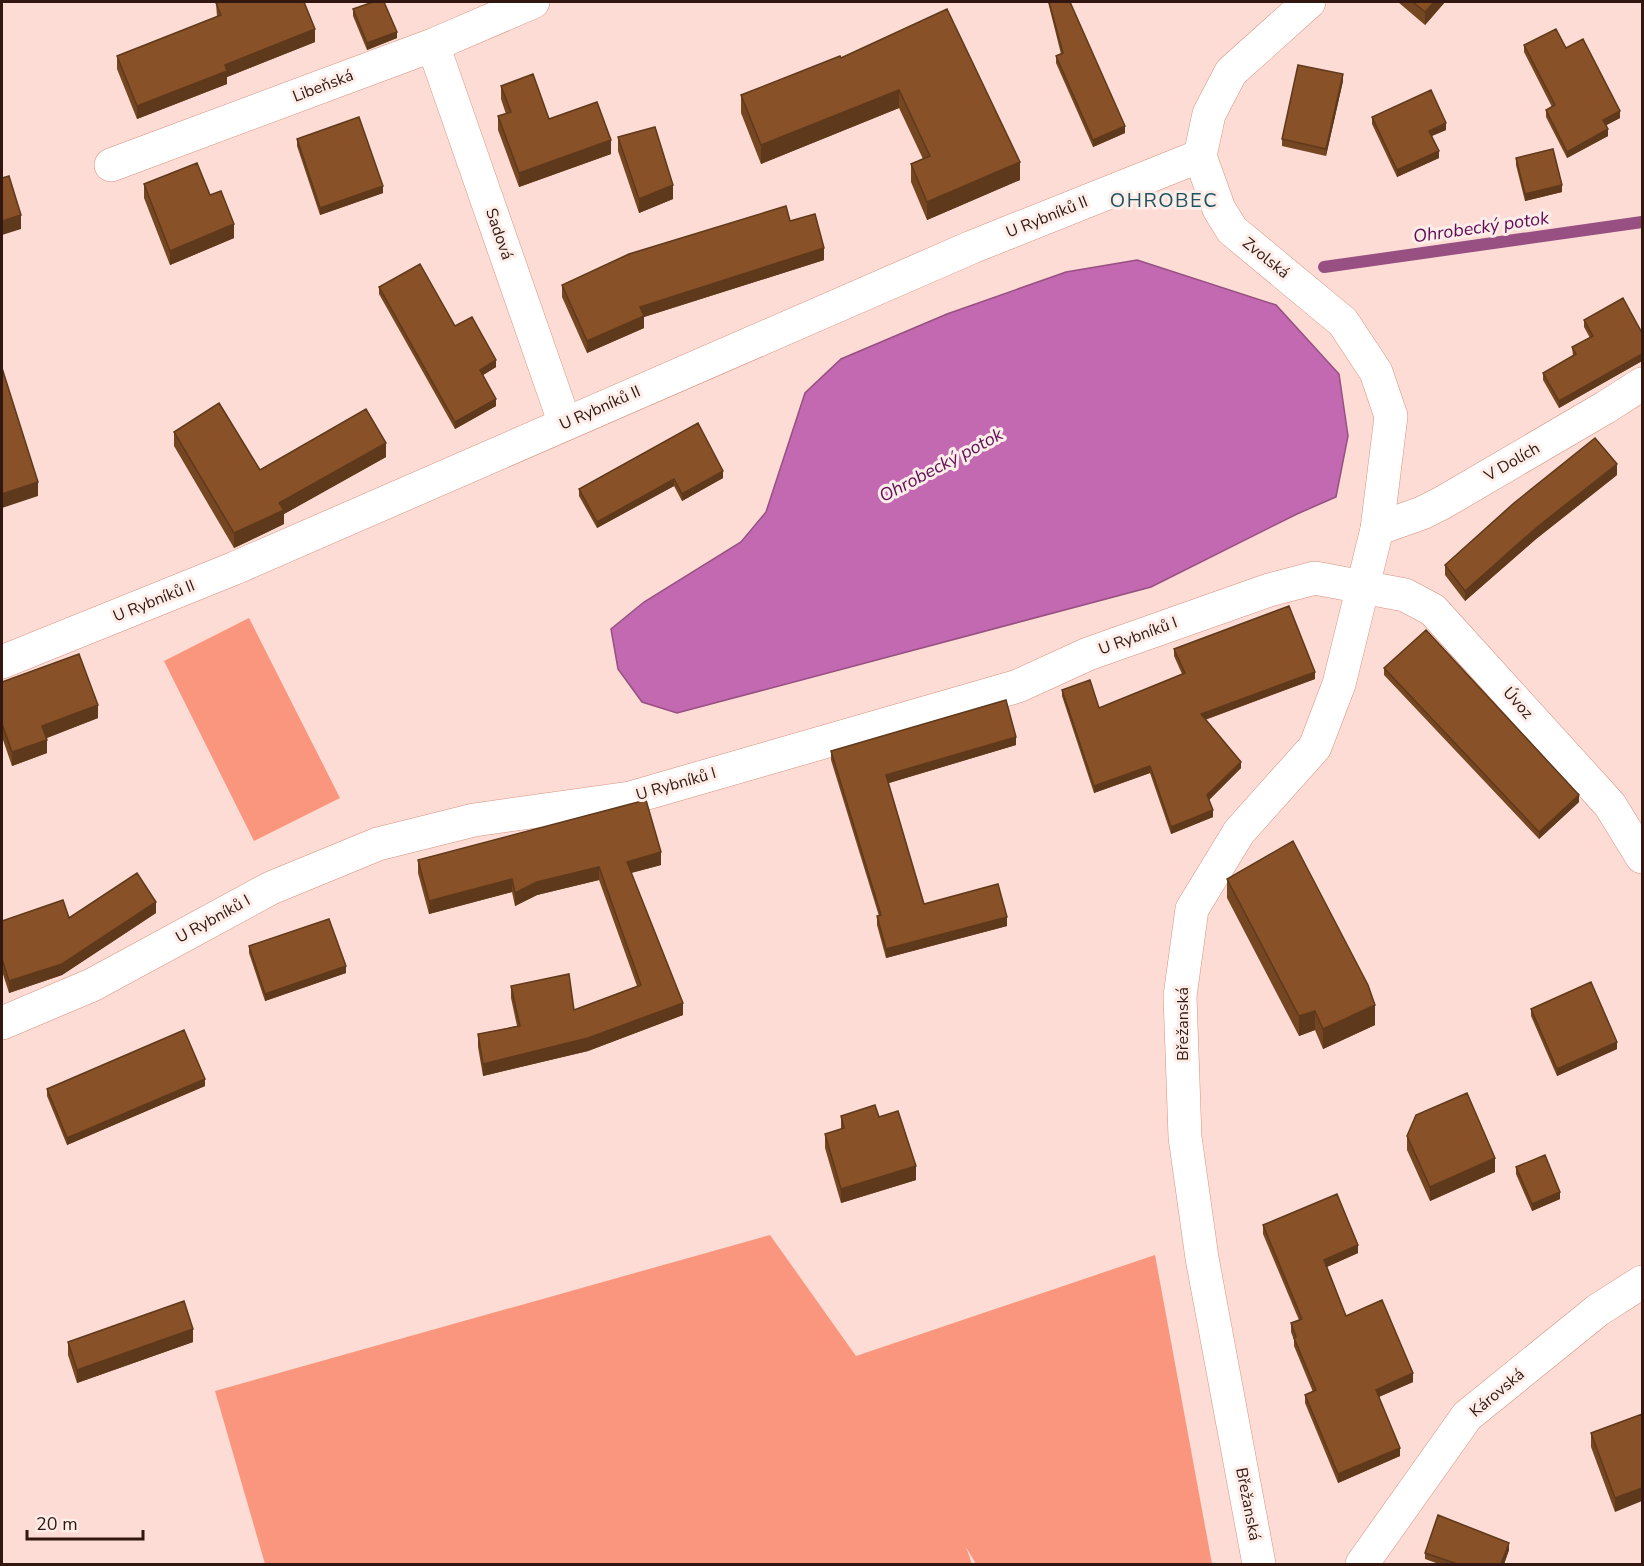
<svg xmlns="http://www.w3.org/2000/svg" width="1644" height="1566" font-family="'Nunito Sans',sans-serif">
<rect width="100%" height="100%" fill="#fcdcd4"/>
<path fill="#f9967d" d="M249,618L340,798L254,841L164,661Z
M770,1235L856,1356L1155,1255L1212,1564H976L966,1547L972,1564H265L215,1391Z"/>
<path fill="#c269b1" stroke="#975081" stroke-width="1.5" d="M1137,260L1276,305L1339,374L1348,436L1336,497L1297,514L1151,587L677,713L642,702L618,669L611,629L644,602L741,542L766,512L805,393L841,359L947,314L1066,272Z"/>
<g fill="none" stroke-linecap="round" stroke-linejoin="round">
<path stroke="#975081" stroke-width="12" d="M1324,267L1642,222"/>
<defs>
<path id="street" d="M433,45L565,424
M111,165L433,45L533,2
M1377,529L1422,513L1442,503L1606,407L1642,384
M2,662L235,568L972,247L1200,156
M2,1023L92,985L271,888L378,844L474,820L630,798L1018,686L1088,654L1269,590L1315,578L1405,595L1433,610L1610,805L1642,857
M1362,1564L1467,1416L1598,1310L1642,1282"/>
<path id="secondary" d="M1259,1564L1202,1258L1185,1137L1180,996L1192,909L1239,832L1315,747L1339,684L1377,529L1391,416L1376,372L1343,322L1232,230L1219,209L1200,156L1209,114L1231,72L1309,2"/>
</defs>
<use href="#street" stroke="#da917f" stroke-width="34"/>
<use href="#secondary" stroke="#da917f" stroke-width="34"/>
<use href="#street" stroke="#fff" stroke-width="33"/>
<use href="#secondary" stroke="#fff" stroke-width="33"/>
</g>
<path fill="#754622" d="M1048,2H1070L1125,133L1093,147L1056,63V56L1061,54Z
M1398,2H1445L1425,25Z
M216,3L315,42L227,77V84L137,119L117,69V56L217,17Z
M353,9L397,38L367,50L353,16Z
M947,9L1020,180L927,220L911,182V164L923,159L899,108L761,164L741,113V95L841,58Z
M1524,45L1566,48L1620,118L1606,125L1608,136L1567,158L1546,117V110L1552,107L1524,52Z
M1343,81L1326,156L1282,146V139Z
M501,86L549,119L611,154L519,187L498,130V116L506,114L501,99Z
M1372,117L1446,130L1432,136L1439,158L1397,177L1372,124Z
M618,137L673,199L639,213L618,151Z
M297,139L383,193L320,215L297,146Z
M1516,158L1562,192L1525,201L1516,165Z
M144,184L210,195L234,238L170,265L144,198Z
M790,221L824,260L644,317V328L587,353L562,297V285Z
M379,287L455,326L496,367L483,375L496,406L455,429L379,294Z
M1584,320L1642,333V361L1559,408L1543,380V373L1573,356L1572,347L1590,338L1584,327Z
M698,423L723,478L682,501L674,486L597,528L579,496V489Z
M174,432L260,470L386,457L284,514V524L234,548L174,446Z
M1617,475L1536,539L1465,601L1445,575V565Z
M1174,649L1315,679L1205,720L1241,768L1209,800L1213,817L1171,834L1150,773L1094,793L1062,696V690L1099,708L1182,674L1174,656Z
M1384,668L1579,802L1539,839L1384,675Z
M2,682L98,718L46,738L47,753L12,766L2,737Z
M1016,745L888,783L924,904L1007,926L886,958L877,925V916H879L831,760V751Z
M418,860L661,865L631,873L683,1015L588,1051L483,1076L478,1047V1034L517,1026L511,998V986L574,1010L637,986L599,880L537,895L515,906L512,892L429,914L418,873Z
M1227,879L1375,1025L1323,1049L1315,1030L1299,1036L1227,898Z
M156,913L62,975L9,993L2,971V921Z
M249,946L346,973L265,1001L249,953Z
M1531,1009L1617,1049L1557,1076L1531,1016Z
M205,1086L67,1145L47,1096V1089Z
M841,1116L879,1117L916,1180L841,1203L825,1148V1134L841,1129Z
M1407,1136L1495,1172L1430,1201L1407,1150Z
M1516,1167L1560,1199L1532,1211L1516,1174Z
M1263,1225L1358,1253L1327,1267L1346,1316L1413,1382L1379,1397L1400,1456L1338,1483L1305,1403V1395L1313,1392L1294,1346V1340L1291,1332V1323L1299,1320L1263,1234Z
M68,1342H193L77,1383L68,1355Z
M1642,1414L1615,1512L1591,1447V1433Z
M1509,1550L1504,1564H1439L1425,1559V1553Z"/>
<path fill="#5f391b" d="M1434,2H1445L1425,25V12Z
M315,29V42L227,77V84L137,119V106L225,65Z
M397,32V38L367,50V43Z
M1343,74V81L1326,156V149Z
M899,90V108L761,164V145Z
M1620,111V118L1603,127V120Z
M1446,123V130L1429,137V131Z
M1125,126V133L1093,147V140Z
M1608,129V136L1567,158V152Z
M611,140V154L519,187V173Z
M1439,151V158L1397,177V170Z
M1020,162V180L927,220V202Z
M673,185V199L639,213V199Z
M1562,185V192L1525,201V194Z
M383,186V193L320,215V208Z
M21,215V229L2,235V221Z
M234,224V238L170,265V251Z
M824,248V260L644,317V328L587,353V341L640,307Z
M1642,354V361L1559,408V401Z
M496,360V367L480,377V370Z
M496,399V406L455,429V422Z
M386,443V457L284,514V524L234,548V533L279,503Z
M1617,464V475L1536,539L1465,601V591L1536,528Z
M723,471V478L682,501V494Z
M674,479V486L597,528V522Z
M38,482V496L2,508V494Z
M1315,672V679L1201,721V714Z
M98,705V718L42,740V726Z
M1016,737V745L886,784V775Z
M47,740V753L12,766V752Z
M1241,762V768L1207,802V795Z
M1150,766V773L1094,793V786Z
M1579,795V802L1539,839V832Z
M1213,810V817L1171,834V827Z
M661,852V865L627,874V862Z
M599,867V880L537,895L515,906V893L537,882Z
M512,879V892L429,914V901Z
M156,902V913L62,975L9,993V981Z
M1007,917V926L886,958V949Z
M346,966V973L265,1001V994Z
M683,1003V1015L588,1051L483,1076V1064Z
M1375,1005V1025L1323,1049V1029Z
M1315,1011V1030L1299,1036V1016Z
M1617,1042V1049L1557,1076V1069Z
M205,1079V1086L67,1145V1138Z
M1495,1158V1172L1430,1201V1187Z
M916,1166V1180L841,1203V1189Z
M1560,1192V1199L1532,1211V1204Z
M1358,1245V1253L1324,1268V1260Z
M193,1329V1342L77,1383V1370Z
M1413,1373V1382L1376,1398V1390Z
M1400,1448V1456L1338,1483V1474Z
M1642,1488V1501L1615,1512V1498Z
M1509,1543V1550L1504,1564H1501Z"/>
<path fill="#885127" stroke="#5f391b" stroke-width="1.5" d="M220,2H304L315,29L225,65L227,71L137,106L117,56L221,15L216,3Z
M373,2H384L397,32L367,43L353,9Z
M1049,2H1070L1125,126L1093,140L1056,56L1063,53Z
M1413,2H1434L1425,12Z
M947,9L1020,162L927,202L911,164L930,156L899,90L761,145L741,95L840,56L841,58Z
M1556,29L1566,48L1583,39L1620,111L1603,120L1608,129L1567,152L1546,110L1555,105L1524,45Z
M1298,65L1343,74L1326,149L1282,139Z
M533,74L549,119L597,102L611,140L519,173L498,116L511,112L501,86Z
M1431,90L1446,123L1429,131L1439,151L1397,170L1372,117Z
M359,117L383,186L320,208L297,139Z
M655,127L673,185L639,199L618,137Z
M1553,149L1562,185L1525,194L1516,158Z
M197,163L210,195L221,191L234,224L170,251L144,184Z
M9,176L21,215L2,221V178Z
M786,206L790,221L815,214L824,248L640,307L644,316L587,341L562,285L629,254Z
M420,264L455,326L472,317L496,360L480,370L496,399L455,422L379,287Z
M1623,298L1642,333V354L1559,401L1543,373L1576,354L1572,347L1593,336L1584,320Z
M2,368L38,482L2,494Z
M219,403L260,470L366,409L386,443L279,503L284,510L234,533L174,432Z
M698,423L723,471L682,494L674,479L597,522L579,489Z
M1595,438L1617,464L1536,528L1465,591L1445,565L1514,503Z
M1289,606L1315,672L1201,714L1241,762L1207,795L1213,810L1171,827L1150,766L1094,786L1062,690L1090,680L1099,708L1185,673L1174,649Z
M1426,630L1579,795L1539,832L1384,668Z
M79,654L98,705L42,726L47,740L12,752L2,724V682Z
M1006,700L1016,737L886,775L924,904L998,884L1007,917L886,949L877,916L881,915L831,751Z
M646,800L661,852L627,862L683,1003L588,1038L483,1064L478,1034L520,1026L511,986L569,974L574,1010L641,985L599,867L537,882L515,893L512,879L429,901L418,860Z
M1293,841L1368,985L1375,1005L1323,1029L1315,1011L1299,1016L1227,879Z
M137,873L156,902L62,964L9,981L2,959V921L63,900L69,918Z
M329,919L346,966L265,994L249,946Z
M1591,982L1617,1042L1557,1069L1531,1009Z
M184,1030L205,1079L67,1138L47,1089Z
M1467,1093L1495,1158L1430,1187L1407,1136L1416,1115Z
M875,1105L879,1117L898,1111L916,1166L841,1189L825,1134L844,1128L841,1116Z
M1545,1155L1560,1192L1532,1204L1516,1167Z
M1337,1194L1358,1245L1324,1260L1346,1316L1382,1300L1413,1373L1376,1390L1400,1448L1338,1474L1305,1395L1316,1390L1294,1338L1296,1337L1291,1323L1302,1319L1263,1225Z
M184,1301L193,1329L77,1370L68,1342Z
M1642,1414V1488L1615,1498L1591,1433Z
M1438,1515L1509,1543L1501,1564H1457L1425,1553Z"/>
<g text-anchor="middle" dominant-baseline="central" stroke-width="6" stroke-linejoin="round" paint-order="stroke">
<g font-size="16" fill="#321710" stroke="#fdede9">
<text transform="translate(323 86) rotate(-21)">Libeňská</text>
<text transform="translate(1047 217) rotate(-22)">U Rybníků II</text>
<text transform="translate(499 234) rotate(71)">Sadová</text>
<text transform="translate(1266 258) rotate(39)">Zvolská</text>
<text transform="translate(600 408) rotate(-24)">U Rybníků II</text>
<text transform="translate(1512 462) rotate(-30)">V Dolích</text>
<text transform="translate(154 601) rotate(-22)">U Rybníků II</text>
<text transform="translate(1138 636) rotate(-20)">U Rybníků I</text>
<text transform="translate(1518 703) rotate(48)">Úvoz</text>
<text transform="translate(676 784) rotate(-16)">U Rybníků I</text>
<text transform="translate(213 919) rotate(-29)">U Rybníků I</text>
<text transform="translate(1183 1024) rotate(-90)">Břežanská</text>
<text transform="translate(1497 1393) rotate(-40)">Károvská</text>
<text transform="translate(1248 1504) rotate(79)">Břežanská</text>
</g>
<g font-size="18" font-style="italic" fill="#610d55" stroke="#fdede9">
<text transform="translate(1481 227) rotate(-8)">Ohrobecký potok</text>
<text transform="translate(941 465) rotate(-28)">Ohrobecký potok</text>
</g>
<g font-size="20" letter-spacing="1.5" fill="#1d5460" stroke="#fdede9">
<text x="1164" y="200">OHROBEC</text>
</g>
</g>
<rect width="1644" height="1566" fill="none" stroke="#321710" stroke-width="6"/>
<path d="M27 1530v9h116v-9" fill="none" stroke="#321710" stroke-width="3"/>
<text x="36" y="1530" font-size="18" fill="#321710" stroke="#fdede9" stroke-width="4.5" paint-order="stroke">20 m</text>
</svg>
